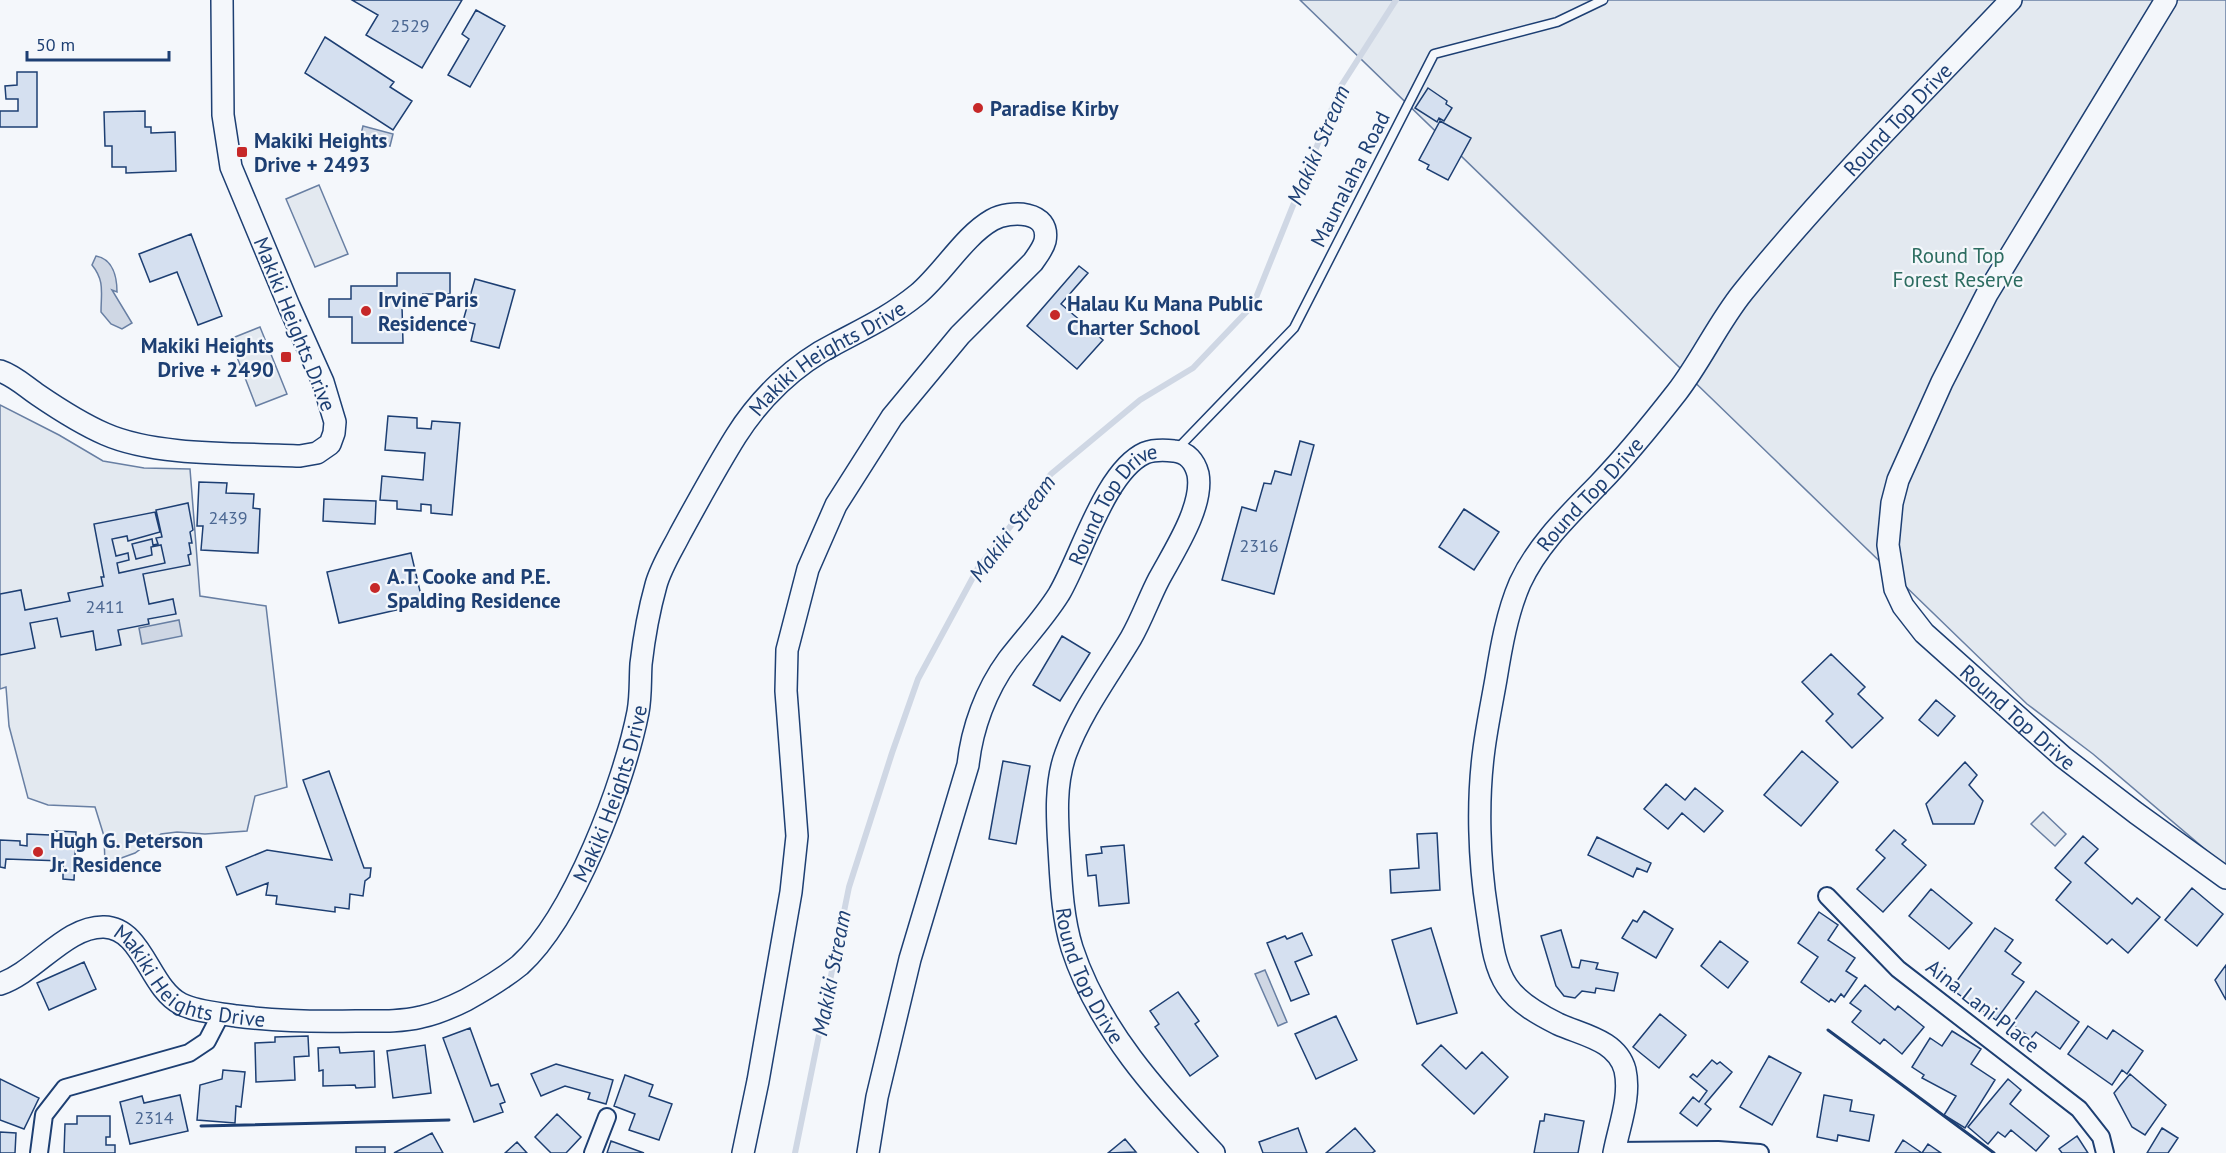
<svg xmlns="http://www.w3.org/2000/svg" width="2226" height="1153" font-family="'PT Sans',sans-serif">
<rect width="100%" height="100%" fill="#f4f7fb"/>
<path fill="#e3e9f0" stroke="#687fa3" stroke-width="1.5" d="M1300,0H2226V867L2093,754L2027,704Z
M319,185L348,254L315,267L286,199Z
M260,327L287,394L256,406L230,339Z
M0,405L59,435L103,461L144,468L190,469L200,596L266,606L287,787L255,796L247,831L205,834L177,832L161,834L135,853L105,864L104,836L95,807L48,805L28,798L9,726L6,687L0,689Z
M2043,812L2066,834L2055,846L2031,824Z"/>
<path fill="#cfd7e4" stroke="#687fa3" stroke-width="1.5" d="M363,126L393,134L390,146L360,138Z
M96,256C113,259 117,277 117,292L112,290L132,323L122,329L111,324L101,312C101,293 105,281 92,265Z
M179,620L182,636L142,644L139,628Z
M1265,970L1287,1022L1278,1026L1255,974Z"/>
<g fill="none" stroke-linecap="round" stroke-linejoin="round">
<path stroke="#cfd7e4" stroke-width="6" d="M795,1153L849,887L892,753L918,679L978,568L1051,474L1140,400L1193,368L1253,305L1341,86L1396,0"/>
</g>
<path fill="#d5e0f0" stroke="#1d3f73" stroke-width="1.5" d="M352,0H462L422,68L366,35L378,15Z
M476,10L505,26L470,87L448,75L469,39L462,34Z
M325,37L394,82L390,87L412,101L393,130L305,73Z
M17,72H37V127H0V111H18V99H6L5,86L17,85Z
M1428,88L1447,101L1446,104L1452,108L1444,121L1439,118L1437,122L1415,108Z
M145,111V127H151V133L175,132L176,171L126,173V167H112V146H105L104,112Z
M1440,121L1471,138L1448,180L1427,169L1429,165L1419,160Z
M191,234L222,316L198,325L177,272L150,282L139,254Z
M1079,266L1088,273L1061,304L1103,340L1077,369L1027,326Z
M397,273H450V294H423V299H412V306H402L403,343H352V317H329V299H351V286H397Z
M475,279L515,290L499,348L471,341L475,324L463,321Z
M388,416L417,418V428L431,429L432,421L460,423L452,515L431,513V505L421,504V511L397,509V501L380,500L382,476L423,480L425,453L385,450Z
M1300,441L1314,445L1274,594L1222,580L1242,507L1256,511L1264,483L1271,484L1275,471L1291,475Z
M199,482L227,483L226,493L254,494L253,508L260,509L258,553L201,550L203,526H197Z
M324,499L376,501L375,524L323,521Z
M188,503L193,530L190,532L192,543H189L191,554L188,555L190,565L143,574L149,604L173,599L176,614L148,619L149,624L118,630L121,645L96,650L93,631L61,637L57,618L30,623L35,648L0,655V594L21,590L25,610L70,601L68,593L103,586L101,577H104L94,524L155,512L160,532L128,541L127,536L112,539L116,556L128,553L129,560L117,563L119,573L165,563L161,545L151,547L152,555L136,559L132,544L152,539L153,545L158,544L156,538L162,537L156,510Z
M1464,509L1499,532L1474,570L1439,547Z
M411,553L423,604L339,623L327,572Z
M1062,636L1090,653L1060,701L1033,685Z
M1831,654L1865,687L1858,694L1883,718L1852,748L1826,721L1833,714L1802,682Z
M1936,700L1955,716L1938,736L1919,720Z
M1802,751L1838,782L1801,826L1764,795Z
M1003,761L1030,766L1016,844L989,839Z
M1965,762L1977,775L1969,785L1983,801L1974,824H1933L1926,804Z
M329,771L364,868H371L370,877L365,881L363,896L350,894L349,909L335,907V912L276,904L277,896L266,895L268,883L237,895L226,867L267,850L332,860L303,780Z
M1666,784L1685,800L1695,788L1723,811L1704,832L1682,813L1668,829L1644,809Z
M1894,830L1906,840L1902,844L1926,865L1883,912L1857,889L1885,858L1876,850Z
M55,831L76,832L74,880L63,879V861L6,859L5,868L0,867V840L20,841V845L27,846V834L50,835V841H55Z
M1437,833L1440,890L1391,893L1390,870L1419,868L1417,834Z
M2083,836L2098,849L2085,863L2132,904L2137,898L2160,917L2128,953L2112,939L2107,944L2056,900L2071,882L2055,868Z
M1597,837L1651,863L1647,872L1637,868L1633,877L1588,855Z
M1124,845L1129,903L1099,906L1096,875L1088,876L1086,855L1102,853L1101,847Z
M2192,888L2223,914L2197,946L2165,920Z
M1931,889L1972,923L1949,949L1909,916Z
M1644,911L1673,929L1656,958L1622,938L1633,920L1637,922Z
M1819,912L1838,925L1828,940L1855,958L1846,971L1857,978L1844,997L1841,994L1835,1002L1831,999L1829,1002L1801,982L1818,957L1798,943Z
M1431,928L1457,1013L1417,1024L1392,940Z
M1995,928L2013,940L2005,951L2021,963L2012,974L2024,982L1996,1020L1951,989Z
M1561,930L1572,967L1579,968L1581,960L1598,963L1596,969L1618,973L1614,991L1596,988L1595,993L1582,991L1575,998L1564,996L1556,986L1541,936Z
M1302,933L1312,955L1295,962L1309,994L1291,1001L1267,943L1285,936L1287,939Z
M1720,941L1748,962L1728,988L1701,966Z
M84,962L96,989L49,1010L37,983Z
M2226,965V1000L2215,980Z
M1865,985L1895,1010L1898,1006L1924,1027L1902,1054L1884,1039L1880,1044L1852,1022L1861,1011L1850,1003Z
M2036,991L2079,1022L2060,1049L2036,1032L2031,1038L2012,1024Z
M1178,992L1199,1021L1195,1024L1218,1056L1190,1076L1155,1027L1159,1024L1150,1011Z
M1660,1014L1686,1035L1659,1068L1633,1047Z
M1336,1016L1357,1060L1316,1079L1295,1034Z
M2088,1026L2107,1039L2113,1030L2143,1051L2127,1074L2122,1070L2112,1085L2068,1054Z
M470,1028L491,1086L498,1084L505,1102L500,1104L503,1112L474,1122L443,1038Z
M1952,1031L1981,1049L1971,1064L1995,1080L1965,1128L1944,1115L1956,1096L1922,1078L1924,1075L1912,1067L1930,1038L1942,1046Z
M308,1036L309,1056L294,1057L295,1080L256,1082L255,1043L275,1042V1037Z
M425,1045L431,1093L393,1098L387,1051Z
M1441,1045L1466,1069L1482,1052L1508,1077L1474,1114L1422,1065Z
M339,1047L340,1053L374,1051L375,1087L356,1088L355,1085L323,1086V1070L319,1071L318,1048Z
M1769,1056L1801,1073L1772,1125L1740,1107Z
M1712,1060L1717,1064L1720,1062L1732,1072L1705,1104L1711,1109L1697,1126L1680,1113L1693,1097L1699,1102L1707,1091L1690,1077L1693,1074L1697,1077Z
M556,1064L613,1080L606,1104L588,1099L590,1093L565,1086L541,1096L531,1074Z
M223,1070L245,1072L241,1107L236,1106L235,1123L197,1120L200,1085L222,1079Z
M2130,1074L2166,1105L2145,1135L2132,1127L2114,1093Z
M625,1075L653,1085L649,1096L672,1104L659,1140L629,1130L635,1114L614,1106Z
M0,1079L39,1098L24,1129L0,1120Z
M2008,1079L2021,1090L2010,1104L2049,1136L2036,1151L2011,1130L2005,1137L1998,1132L1988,1144L1968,1127Z
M180,1095L188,1131L130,1144L120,1102L142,1096L144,1103Z
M1824,1095L1852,1100L1850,1111L1874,1115L1869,1141L1838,1135L1837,1141L1817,1137Z
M557,1114L581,1137L566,1153H551L535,1137Z
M1545,1114L1584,1121L1578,1153H1534L1540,1121H1544Z
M77,1116H110V1137H106V1145H115V1153H64L65,1124H77Z
M1298,1128L1307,1153H1263L1259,1142Z
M1355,1128L1375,1151L1372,1153H1326Z
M2162,1128L2178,1138L2168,1153H2147Z
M0,1132L16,1133L15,1153H0Z
M432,1133L443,1153H394Z
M2077,1136L2088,1153H2062L2059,1149Z
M1125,1139L1136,1152L1108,1153Z
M1903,1140L1922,1153L1928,1144L1941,1153H1895Z
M611,1141L644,1153H607Z
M517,1142L527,1153H505Z
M356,1147H385V1153H356Z"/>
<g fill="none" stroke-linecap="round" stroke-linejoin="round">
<defs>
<path id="service" d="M1179,451L1182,444L1294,328L1434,54L1557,22L1603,0"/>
<path id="minor" d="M1827,896L1898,969L2079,1109L2101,1137L2105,1153
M1614,1151L1718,1150L1760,1153
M39,1153L44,1115L65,1088L189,1053L207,1041L221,1014
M593,1153L607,1117"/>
<g id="tertiary">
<path id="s1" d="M2166,0L1987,294L1942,382L1898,480L1892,503L1888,545L1895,589L1903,606L1924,633L2063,757L2136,813L2226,878"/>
<path d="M0,371C15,376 26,387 38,395C60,410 82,424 105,434C157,457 243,453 300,456L317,453L330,444L334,433L335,422L323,382L289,306L231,167L223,115L222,0"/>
<path id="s2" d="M0,984C36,972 66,926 104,927C143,928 149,988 181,1004C197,1012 218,1013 236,1016C276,1021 316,1022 356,1021C378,1021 400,1022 421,1017C436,1014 452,1007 466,1000C484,990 504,978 520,965C574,916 624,783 638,712C641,696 640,680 641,664C644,638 649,610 656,585C661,567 672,550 680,534C698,501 716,468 736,436C760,398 795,364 835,344C865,328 891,316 918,294C943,273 964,236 992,220C1010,210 1051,210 1045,241C1043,249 1037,256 1033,262L960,335L892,417L836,505L808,569L787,650L786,691L797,836L791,892L758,1081L743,1153"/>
<path id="s3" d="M868,1153L877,1097L910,959L968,765C972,728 986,690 1008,660C1025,638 1044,618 1059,594C1081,557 1105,471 1145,453C1153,450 1165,450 1174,451C1187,452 1195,462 1198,474C1204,506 1174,551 1159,579C1149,598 1142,619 1131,638C1109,675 1081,712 1066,753C1055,782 1057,817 1059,848C1061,880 1062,916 1072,948C1098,1028 1157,1093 1214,1153"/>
<path id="s4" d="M1614,1153C1619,1126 1631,1097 1625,1070C1617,1040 1582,1035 1558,1024C1540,1015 1518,1003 1507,986C1493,965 1491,936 1487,911C1479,860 1477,801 1484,749C1487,726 1492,702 1496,679C1501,648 1507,613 1520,583C1538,544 1569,515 1599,484C1626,456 1652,424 1677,392C1701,361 1718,323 1743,292C1826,189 1920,96 2011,0"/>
</g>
</defs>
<use href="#service" stroke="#1d3f73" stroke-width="11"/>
<use href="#minor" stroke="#1d3f73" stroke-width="20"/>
<use href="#tertiary" stroke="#1d3f73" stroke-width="24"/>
<use href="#service" stroke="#f4f7fb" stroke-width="8"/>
<use href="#minor" stroke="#f4f7fb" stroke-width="16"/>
<use href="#tertiary" stroke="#f4f7fb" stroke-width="21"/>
<path stroke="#1d3f73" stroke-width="3" d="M1828,1030L1994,1153
M201,1126L449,1120"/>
</g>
<g fill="#c62828" stroke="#f4f7fb" stroke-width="2">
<circle cx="978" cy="108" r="6"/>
<rect x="236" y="146" width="12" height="12" rx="3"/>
<circle cx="366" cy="311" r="6"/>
<circle cx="1055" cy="315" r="6"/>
<rect x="280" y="351" width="12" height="12" rx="3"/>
<circle cx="375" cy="588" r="6"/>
<circle cx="38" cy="852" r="6"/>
</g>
<g text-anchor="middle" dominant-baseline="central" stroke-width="4.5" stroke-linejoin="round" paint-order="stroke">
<g font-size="18" fill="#4b6792">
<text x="410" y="25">2529</text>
<text x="228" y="517">2439</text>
<text x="1259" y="545">2316</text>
<text x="105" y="606">2411</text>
<text x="154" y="1117">2314</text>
</g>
<g font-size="21" font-weight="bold" fill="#1d3f73" stroke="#f4f7fb" text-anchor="start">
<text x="990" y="108">Paradise Kirby</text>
<text x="254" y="140">Makiki Heights<tspan x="254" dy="24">Drive + 2493</tspan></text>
<text x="378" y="299">Irvine Paris<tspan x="378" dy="24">Residence</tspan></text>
<text x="1067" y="303">Halau Ku Mana Public<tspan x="1067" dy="24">Charter School</tspan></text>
<text x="274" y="345" text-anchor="end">Makiki Heights<tspan x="274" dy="24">Drive + 2490</tspan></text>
<text x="387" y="576">A.T. Cooke and P.E.<tspan x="387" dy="24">Spalding Residence</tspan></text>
<text x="50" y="840">Hugh G. Peterson<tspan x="50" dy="24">Jr. Residence</tspan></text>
</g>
<g font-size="21" fill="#1d3f73" stroke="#f4f7fb">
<text stroke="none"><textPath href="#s4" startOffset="1244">Round Top Drive</textPath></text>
<text transform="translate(1350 179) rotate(-63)">Maunalaha Road</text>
<text transform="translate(295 324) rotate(68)">Makiki Heights Drive</text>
<text stroke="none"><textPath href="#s2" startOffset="1290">Makiki Heights Drive</textPath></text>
<text stroke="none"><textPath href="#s4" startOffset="758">Round Top Drive</textPath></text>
<text stroke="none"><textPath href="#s3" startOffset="705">Round Top Drive</textPath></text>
<text stroke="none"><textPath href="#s1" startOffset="840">Round Top Drive</textPath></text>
<text stroke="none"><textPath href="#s2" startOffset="784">Makiki Heights Drive</textPath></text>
<text stroke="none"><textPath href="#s3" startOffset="1371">Round Top Drive</textPath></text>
<text stroke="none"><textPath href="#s2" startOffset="226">Makiki Heights Drive</textPath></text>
<text transform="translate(1983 1006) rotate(38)">Aina Lani Place</text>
</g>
<g font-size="21" fill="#2c6c60" stroke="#f4f7fb">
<text x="1958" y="255">Round Top<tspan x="1958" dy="24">Forest Reserve</tspan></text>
</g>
<g font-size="22" font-style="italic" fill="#1d3f73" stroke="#f4f7fb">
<text transform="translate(1318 145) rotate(-67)">Makiki Stream</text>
<text transform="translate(1012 528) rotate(-53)">Makiki Stream</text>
<text transform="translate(831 973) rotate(-79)">Makiki Stream</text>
</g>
</g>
<path d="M27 51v9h142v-9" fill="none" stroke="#1d3f73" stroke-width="3"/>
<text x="36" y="51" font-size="18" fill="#1d3f73" stroke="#f4f7fb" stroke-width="4.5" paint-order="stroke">50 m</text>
</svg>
